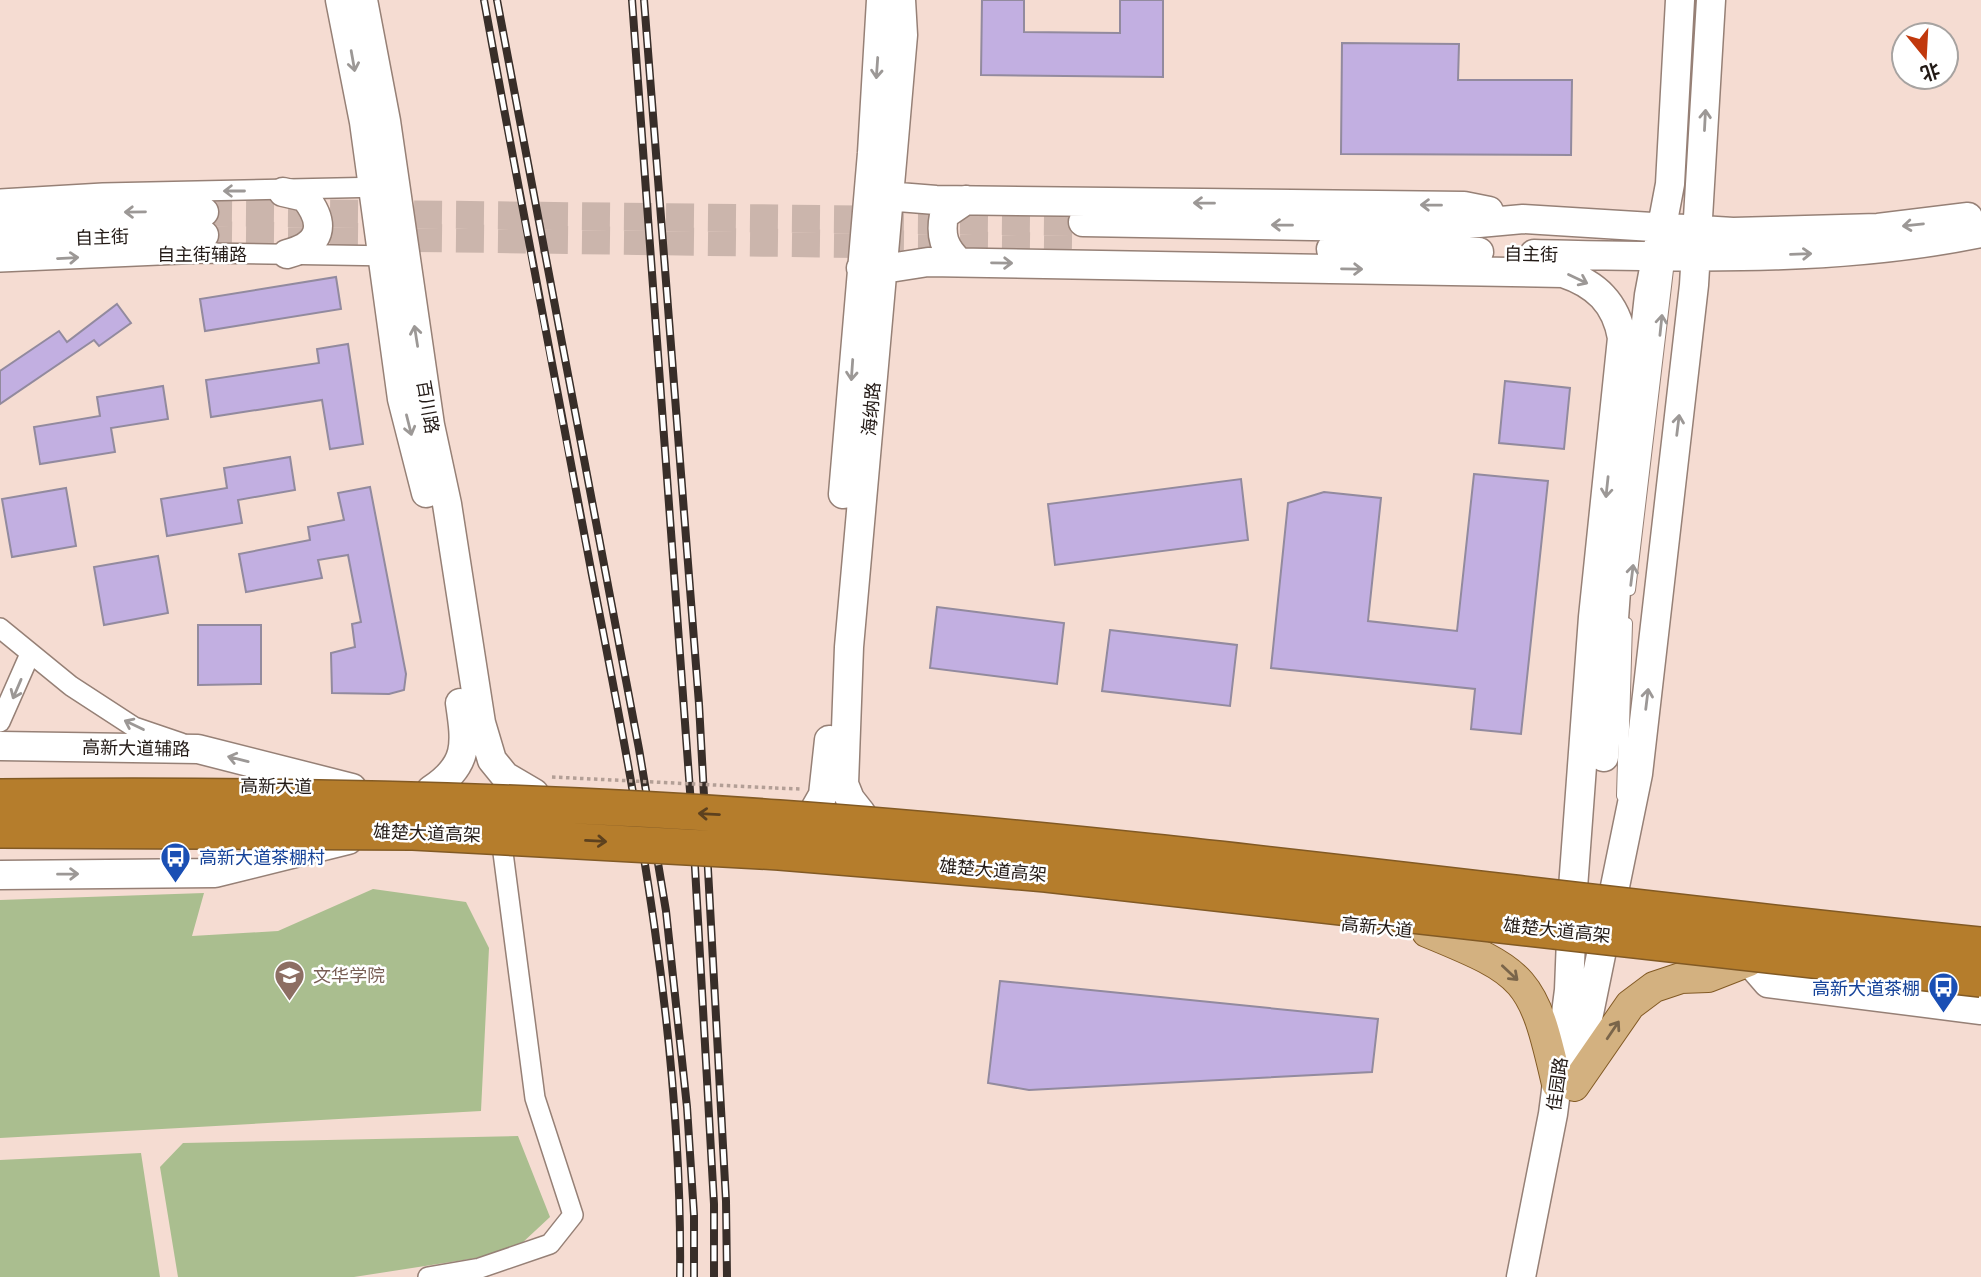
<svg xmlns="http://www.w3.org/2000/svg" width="1981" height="1277" font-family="'Roboto Serif','Noto Sans SC',serif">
<rect width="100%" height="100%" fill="#f5dcd2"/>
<path fill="#aabe8f" d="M373,889L466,902L489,948L481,1111L0,1138V900L204,893L192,936L278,931Z
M518,1136L550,1217L521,1244L483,1257L354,1277H178L160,1167L183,1143Z
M141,1153L160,1277H0V1160Z"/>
<path fill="#c2afe1" stroke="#928a9e" stroke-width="2" d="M982,0H1024V32L1120,33V0H1163V77L981,75Z
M1342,43L1459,44L1458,80H1572L1571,155L1341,154Z
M336,277L341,309L205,331L200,299Z
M117,304L131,323L99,346L94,340L0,404V371L59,331L67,342Z
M348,344L363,444L330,449L322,400L211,417L206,380L319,363L317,349Z
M1505,381L1570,388L1564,449L1499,443Z
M163,386L168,419L111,428L115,452L40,464L34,427L100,416L97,397Z
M290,457L295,490L238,500L242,523L167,536L161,499L227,488L224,468Z
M1474,474L1548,481L1521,734L1471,729L1475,689L1271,668L1288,503L1324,492L1381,498L1368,621L1457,631Z
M1241,479L1248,540L1055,565L1048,504Z
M370,487L406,674L404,690L389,694L332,693L331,653L355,647L352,624L361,622L348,555L318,560L322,578L246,592L239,554L310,540L308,527L344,520L338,493Z
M66,488L76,546L12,557L2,499Z
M158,556L168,613L104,625L94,567Z
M937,607L1064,623L1057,684L930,668Z
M198,625H261V684L198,685Z
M1110,630L1237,645L1230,706L1102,691Z
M1000,981L1378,1019L1372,1072L1029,1090L988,1083Z"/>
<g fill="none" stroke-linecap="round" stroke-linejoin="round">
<path stroke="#cbb5ac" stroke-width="28" stroke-dasharray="28 14" stroke-linecap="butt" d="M204,212L1083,222
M204,235L1080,247"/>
<defs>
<path id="lane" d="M1630,590L1669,261
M1622,796L1627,623"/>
<path id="street" d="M0,199L103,193L384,187
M0,262L204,253L394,256
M0,628L71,686L134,727L181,743
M0,722L30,654
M428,1277L480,1268L550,1244L573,1215L535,1098L502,845"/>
<path id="secondary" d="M340,0L364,122L402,399L426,493
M363,0L386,121L430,425L447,504L481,723L492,760L505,776L534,793
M283,192L305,197C327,225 321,245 287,254
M873,195L936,200L1464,206L1489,211
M0,219L204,212
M1083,222L1424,228L1523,219L1733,232L1878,228L1968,217
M0,242L204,235
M1331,249L1479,252
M1534,254C1683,257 1835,263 1981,233
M959,262C944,248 940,236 944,215L966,200
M861,268L883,269L928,262L1563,273C1596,284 1616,303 1622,338L1593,617L1573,888L1569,990L1553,1114L1521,1277
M843,494L872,153L881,0
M0,746L198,749L352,788
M1604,757L1616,591L1649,295L1670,184L1680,0
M431,790C469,765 466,744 460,703
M815,809L823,795L829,740
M861,813L850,799L844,784L849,647L893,151L903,35L901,0
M0,875L215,873L348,840
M1749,961L1768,983L1981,1010
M1575,1082L1638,774L1694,285L1711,0"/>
<path id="primary" d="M1427,932C1527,973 1533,978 1557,1084
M1574,1086L1630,1005L1654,987L1681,978L1708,977L1749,961"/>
</defs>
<use href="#lane" stroke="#968076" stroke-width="12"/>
<use href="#street" stroke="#968076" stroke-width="22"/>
<use href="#secondary" stroke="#968076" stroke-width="31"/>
<use href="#primary" stroke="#825a24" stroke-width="32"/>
<path stroke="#b39f96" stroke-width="3.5" stroke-dasharray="3.5 3.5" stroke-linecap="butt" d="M775,788L801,789"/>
<use href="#lane" stroke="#fff" stroke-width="10"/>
<use href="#street" stroke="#fff" stroke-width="19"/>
<use href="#secondary" stroke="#fff" stroke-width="28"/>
<use href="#primary" stroke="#d3b180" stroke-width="30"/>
<defs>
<path id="rail" d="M484,0C519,192 555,384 592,575C637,806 683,1040 680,1277
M497,0L639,749L666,911L687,1107L694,1215V1277
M632,0L693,832L714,1204V1277
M644,0L699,704L726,1201L727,1277"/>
</defs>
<use href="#rail" stroke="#382e29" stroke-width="8"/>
<use href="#rail" stroke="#fff" stroke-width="5" stroke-dasharray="16" stroke-linecap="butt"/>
<defs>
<path id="highway-bridge" d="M0,797C260,794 519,799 779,818C1181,847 1580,905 1981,945
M0,830L413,832L779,852L1046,874L1981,979"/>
</defs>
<use href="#highway-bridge" stroke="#825a24" stroke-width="38" stroke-linecap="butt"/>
<path stroke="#b39f96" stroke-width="3.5" stroke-dasharray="3.5 3.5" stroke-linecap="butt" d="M552,777L775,788"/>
<use href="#highway-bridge" stroke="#b57d2c" stroke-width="35"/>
</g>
<defs><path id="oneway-shaft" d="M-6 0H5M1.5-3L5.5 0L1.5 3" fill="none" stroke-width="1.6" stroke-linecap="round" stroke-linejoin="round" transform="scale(1.75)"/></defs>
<g stroke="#9c9896">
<use href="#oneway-shaft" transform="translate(353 61) rotate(80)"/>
<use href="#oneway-shaft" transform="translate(877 68) rotate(94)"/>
<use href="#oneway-shaft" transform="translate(1705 120) rotate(-87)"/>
<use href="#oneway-shaft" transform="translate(234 191) rotate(-180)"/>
<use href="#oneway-shaft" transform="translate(1204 203) rotate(-179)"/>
<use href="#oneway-shaft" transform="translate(1431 205) rotate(-179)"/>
<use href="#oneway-shaft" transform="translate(135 212) rotate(179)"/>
<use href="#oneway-shaft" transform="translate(1282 225) rotate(-179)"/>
<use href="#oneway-shaft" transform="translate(1913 225) rotate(174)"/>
<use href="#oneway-shaft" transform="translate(1801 254) rotate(-2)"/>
<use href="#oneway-shaft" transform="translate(68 258) rotate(-3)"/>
<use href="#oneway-shaft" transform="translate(1002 263) rotate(1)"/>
<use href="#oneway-shaft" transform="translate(1352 269) rotate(1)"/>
<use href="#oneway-shaft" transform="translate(1578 279) rotate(25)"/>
<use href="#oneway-shaft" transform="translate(1661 325) rotate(-84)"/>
<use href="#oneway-shaft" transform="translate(416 336) rotate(-99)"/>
<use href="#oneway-shaft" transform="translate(852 370) rotate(94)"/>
<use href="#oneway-shaft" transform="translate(409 425) rotate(76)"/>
<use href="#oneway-shaft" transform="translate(1678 425) rotate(-83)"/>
<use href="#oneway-shaft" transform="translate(1607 487) rotate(96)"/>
<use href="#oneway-shaft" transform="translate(1632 575) rotate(-83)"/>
<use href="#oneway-shaft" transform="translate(17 689) rotate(113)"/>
<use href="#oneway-shaft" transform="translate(1647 699) rotate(-83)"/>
<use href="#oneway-shaft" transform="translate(134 725) rotate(-154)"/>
<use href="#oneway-shaft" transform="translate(238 759) rotate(-166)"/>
<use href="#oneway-shaft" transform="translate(68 874) rotate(-1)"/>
</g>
<g stroke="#5d411e">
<use href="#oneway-shaft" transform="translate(709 814) rotate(-177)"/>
<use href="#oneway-shaft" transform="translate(596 841) rotate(3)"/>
</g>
<g stroke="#7a654a">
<use href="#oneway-shaft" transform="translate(1510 973) rotate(43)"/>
<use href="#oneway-shaft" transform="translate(1613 1030) rotate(-56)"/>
</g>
<defs>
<symbol id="bus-pin" viewBox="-11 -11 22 30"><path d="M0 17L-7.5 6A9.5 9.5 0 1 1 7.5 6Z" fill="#1a4fb4" stroke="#fff"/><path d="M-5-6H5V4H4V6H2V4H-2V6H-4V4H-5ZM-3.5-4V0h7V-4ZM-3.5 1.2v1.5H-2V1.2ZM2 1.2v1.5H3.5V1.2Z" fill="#fff"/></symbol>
<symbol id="university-pin" viewBox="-11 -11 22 30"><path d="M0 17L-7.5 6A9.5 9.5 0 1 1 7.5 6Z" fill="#8d6e63" stroke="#fff"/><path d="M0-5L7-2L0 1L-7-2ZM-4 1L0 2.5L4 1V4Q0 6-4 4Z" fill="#fff"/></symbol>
</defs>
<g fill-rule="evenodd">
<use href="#bus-pin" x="158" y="840" width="35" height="47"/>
<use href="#university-pin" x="272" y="958" width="35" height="47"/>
<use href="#bus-pin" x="1926" y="970" width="35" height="47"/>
</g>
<g text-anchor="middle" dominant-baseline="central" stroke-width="5" stroke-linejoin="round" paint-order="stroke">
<g font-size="18" fill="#221915" stroke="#fff">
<text transform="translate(102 237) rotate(-2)">自主街</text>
<text x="202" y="254">自主街辅路</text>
<text transform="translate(1531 254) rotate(1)">自主街</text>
<text transform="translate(428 407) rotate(80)">百川路</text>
<text transform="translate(871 409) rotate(-85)">海纳路</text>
<text transform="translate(136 748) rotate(1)">高新大道辅路</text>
<text transform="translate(276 786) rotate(1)">高新大道</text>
<text transform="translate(427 833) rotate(2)">雄楚大道高架</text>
<text transform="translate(993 870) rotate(5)">雄楚大道高架</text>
<text transform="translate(1377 927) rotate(6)">高新大道</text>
<text transform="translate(1557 930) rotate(6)">雄楚大道高架</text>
<text transform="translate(1557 1084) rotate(-82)">佳园路</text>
</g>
<g font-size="18" fill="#164399" stroke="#fff" text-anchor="start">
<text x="199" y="857">高新大道茶棚村</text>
<text x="1920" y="988" text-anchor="end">高新大道茶棚</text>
</g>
<g font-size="18" fill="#785e54" stroke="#fff" text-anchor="start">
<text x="313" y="975">文华学院</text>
</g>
</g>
<g transform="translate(1925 56) rotate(162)"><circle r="33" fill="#ffffff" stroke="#a7a3a1" stroke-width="2"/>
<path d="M0-5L12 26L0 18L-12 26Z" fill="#c1380c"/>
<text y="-10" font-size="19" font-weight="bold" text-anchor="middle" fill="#221915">北</text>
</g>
</svg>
